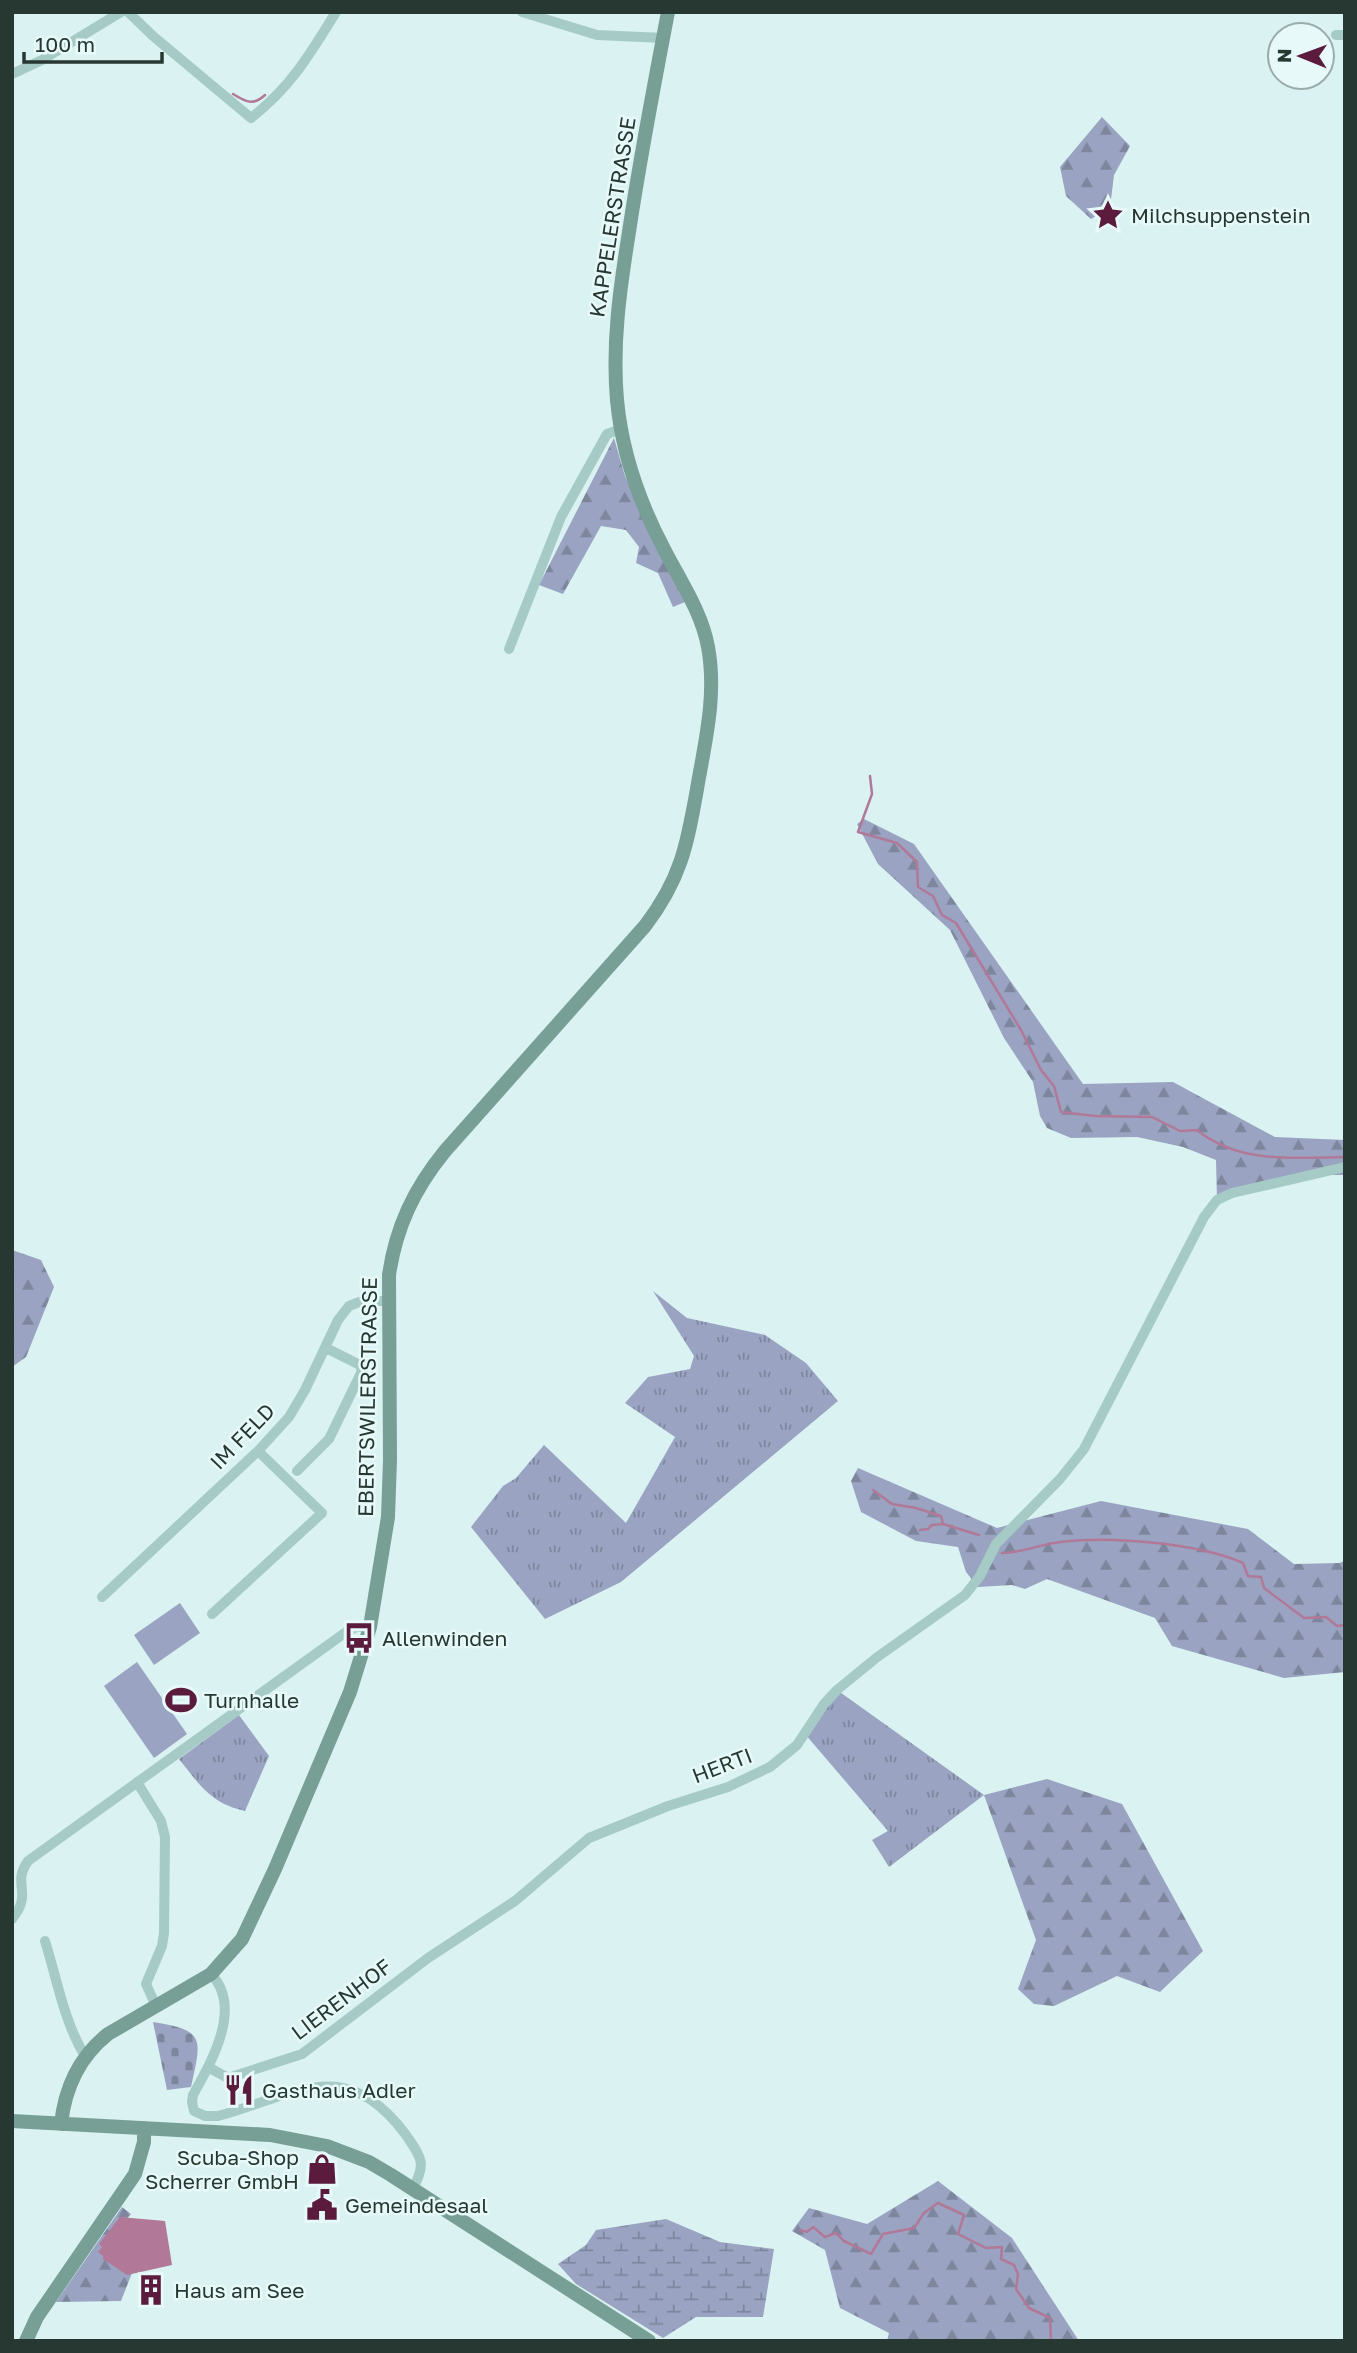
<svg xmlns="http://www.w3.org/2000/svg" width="1357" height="2353" font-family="'Golos Text',sans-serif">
<defs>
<pattern id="grass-tufts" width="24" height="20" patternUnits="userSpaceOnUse" patternTransform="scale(1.75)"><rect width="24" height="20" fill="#9aa4c2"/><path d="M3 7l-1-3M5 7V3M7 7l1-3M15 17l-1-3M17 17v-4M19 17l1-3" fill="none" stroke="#7e869e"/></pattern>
<pattern id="forest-firs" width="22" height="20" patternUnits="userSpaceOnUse" patternTransform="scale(1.75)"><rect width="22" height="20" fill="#9aa4c2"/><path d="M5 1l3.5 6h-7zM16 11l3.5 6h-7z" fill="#7e869e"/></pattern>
<pattern id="wetland-marsh" width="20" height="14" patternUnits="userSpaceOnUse" patternTransform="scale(1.75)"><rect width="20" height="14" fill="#9aa4c2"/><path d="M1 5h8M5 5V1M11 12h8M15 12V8" fill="none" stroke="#7e869e"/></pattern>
<pattern id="cemetery-stones" width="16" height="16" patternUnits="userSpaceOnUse" patternTransform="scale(1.75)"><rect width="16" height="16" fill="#9aa4c2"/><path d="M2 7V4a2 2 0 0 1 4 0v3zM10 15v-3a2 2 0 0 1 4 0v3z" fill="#7e869e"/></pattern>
</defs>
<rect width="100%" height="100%" fill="#daf2f1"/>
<path fill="url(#grass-tufts)" d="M653,1291L687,1318L765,1335L806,1363L838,1401L621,1582L545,1619L471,1527L503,1486L516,1478L544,1445L626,1523L675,1437L625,1403L648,1377L690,1369L694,1356Z
M837,1690L984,1795L889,1867L872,1840L888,1831L805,1734Z
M239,1715L269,1756L245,1811C210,1803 200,1785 179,1759Z"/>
<path fill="url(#forest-firs)" d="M1102,117L1130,146L1114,175L1110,208L1091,219L1066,196L1060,167Z
M614,438L625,476L685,602L673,607L658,573L636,563L639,547L626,530L601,526L563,594L539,585Z
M864,819L914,844L1083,1084L1173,1082L1275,1137L1345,1140V1175H1308L1217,1200L1216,1160L1183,1147L1137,1137L1071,1138L1047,1128L1040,1116L1033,1082L1004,1038L950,930L878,864L857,824Z
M12,1250L41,1260L54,1287L26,1357L12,1367Z
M858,1468L997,1528L1101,1501L1248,1529L1294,1564L1339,1563L1345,1561V1672L1284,1678L1172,1646L1155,1618L1047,1579L1025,1589L1012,1585L978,1587L966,1572L958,1547L916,1541L861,1512L851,1481Z
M1047,1779L1122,1804L1203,1951L1160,1992L1117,1976L1054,2006L1034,2004L1018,1989L1036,1940L984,1795Z
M938,2181L1012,2238L1079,2341H887L889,2333L840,2308L825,2250L792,2231L809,2208L867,2224Z
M122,2207L131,2214L103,2245L132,2273L121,2301L56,2302Z"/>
<path fill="url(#wetland-marsh)" d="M666,2219L720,2242L774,2249L763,2317H696L663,2338L576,2284L558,2264L586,2245L596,2230Z"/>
<path fill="url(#cemetery-stones)" d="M153,2022C207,2030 201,2040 191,2087L167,2090Z"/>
<path fill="#9aa4c2" d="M180,1603L200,1633L154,1665L134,1635Z
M137,1662L187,1734L154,1758L104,1686Z"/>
<path fill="#b17897" d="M120,2217L165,2221L172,2265L127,2275L103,2259V2256L98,2252L102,2247L99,2244Z"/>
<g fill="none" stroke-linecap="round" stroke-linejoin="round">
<path stroke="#b17897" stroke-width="2.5" d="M233,94C246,102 253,106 265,95
M870,776L872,794L858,832L897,843L917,862L918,887L933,896L942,915L956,923L1021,1030L1041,1070L1054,1086L1061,1112L1095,1116L1152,1117L1180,1131L1197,1130C1239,1164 1293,1158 1345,1157
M873,1490L892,1504L916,1508L941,1516L943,1524L979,1535
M920,1530L928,1529L932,1525L943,1524
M1002,1553C1023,1553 1040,1544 1061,1542C1110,1536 1198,1543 1243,1563L1248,1576L1261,1577L1264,1588L1304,1618L1326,1617L1337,1626L1345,1625
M800,2230L807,2232L813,2227L825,2237L836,2233L844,2241L871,2254L883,2234L914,2228L924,2213L938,2203L964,2215L958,2234L986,2248L1002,2247L1001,2259L1014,2265L1018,2274L1016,2289L1029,2308L1050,2318L1051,2341"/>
<path stroke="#a6cbc6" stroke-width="10" d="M128,12L153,36L251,118C291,87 310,54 336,12
M522,12L597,35L664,38
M1336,35H1345
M12,74L42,60L121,12
M509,649L561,517L607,434L621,429
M297,1471L329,1439L361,1373L362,1368L358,1364L326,1348
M102,1597L258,1451L289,1417L305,1390L338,1320L349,1306L362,1301H388
M212,1614L322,1513L258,1451
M137,1782L161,1821L165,1837L164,1933L162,1946L146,1984L156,2006
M12,1919C34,1892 11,1885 28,1861L346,1632L357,1627H370
M45,1941C57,1979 64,2022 85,2056
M211,1974C243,2007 212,2061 193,2095L192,2102L194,2111L205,2116H218C296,2095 345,2053 406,2135C421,2157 427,2163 413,2188
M208,2067L228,2078L302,2054L428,1958L515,1901L589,1838L668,1806L728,1787L770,1767L797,1745L824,1704L837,1690L876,1658L965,1595L980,1576L996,1544L1060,1479L1084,1449L1204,1217L1217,1200L1232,1193L1345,1167"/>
<path stroke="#779f96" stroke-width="14" d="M12,2121L270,2135L327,2146L369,2162L391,2175L649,2341
M61,2124C65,2087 79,2057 108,2034L211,1974L242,1939L275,1869L350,1692L370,1627L388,1517L390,1460L389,1275C396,1227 414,1189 445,1151L645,926C681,879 687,845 697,789C705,742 717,695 708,647C702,613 681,582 665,551C640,504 622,454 617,400C612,343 620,288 629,232C640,158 654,85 668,12
M26,2341L37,2317L135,2174L144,2142V2128"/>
</g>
<defs>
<symbol id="sight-bare" viewBox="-9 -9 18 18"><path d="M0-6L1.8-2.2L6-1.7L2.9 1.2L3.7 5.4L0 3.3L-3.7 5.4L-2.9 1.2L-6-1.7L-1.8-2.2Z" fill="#5a1b3c" stroke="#e7faf9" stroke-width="2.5" paint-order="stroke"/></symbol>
<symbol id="bus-bare" viewBox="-9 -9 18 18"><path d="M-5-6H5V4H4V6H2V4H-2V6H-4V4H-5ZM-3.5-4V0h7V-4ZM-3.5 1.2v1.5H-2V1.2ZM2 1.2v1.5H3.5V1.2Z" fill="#5a1b3c" stroke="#e7faf9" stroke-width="2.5" paint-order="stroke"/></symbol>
<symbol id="stadium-bare" viewBox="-9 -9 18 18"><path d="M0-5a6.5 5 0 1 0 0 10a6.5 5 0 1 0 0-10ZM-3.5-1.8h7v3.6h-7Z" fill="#5a1b3c" stroke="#e7faf9" stroke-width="2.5" paint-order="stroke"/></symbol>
<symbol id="restaurant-bare" viewBox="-9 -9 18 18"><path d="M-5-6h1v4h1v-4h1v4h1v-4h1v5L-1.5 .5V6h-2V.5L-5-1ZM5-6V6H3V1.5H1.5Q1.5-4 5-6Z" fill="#5a1b3c" stroke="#e7faf9" stroke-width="2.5" paint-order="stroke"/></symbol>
<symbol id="shop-bare" viewBox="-9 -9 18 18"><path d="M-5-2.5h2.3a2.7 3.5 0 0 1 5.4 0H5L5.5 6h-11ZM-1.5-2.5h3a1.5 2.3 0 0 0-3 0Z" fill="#5a1b3c" stroke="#e7faf9" stroke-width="2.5" paint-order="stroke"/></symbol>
<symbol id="civic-bare" viewBox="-9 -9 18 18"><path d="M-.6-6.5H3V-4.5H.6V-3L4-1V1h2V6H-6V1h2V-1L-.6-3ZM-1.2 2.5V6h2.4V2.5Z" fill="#5a1b3c" stroke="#e7faf9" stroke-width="2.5" paint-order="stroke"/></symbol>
<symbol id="building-bare" viewBox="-9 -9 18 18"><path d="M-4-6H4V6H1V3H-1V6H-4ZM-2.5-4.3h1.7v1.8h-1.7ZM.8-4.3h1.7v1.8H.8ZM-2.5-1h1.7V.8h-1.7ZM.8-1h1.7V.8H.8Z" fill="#5a1b3c" stroke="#e7faf9" stroke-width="2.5" paint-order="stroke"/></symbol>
</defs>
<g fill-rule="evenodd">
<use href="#sight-bare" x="1086" y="193" width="44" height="44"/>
<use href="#bus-bare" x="337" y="1616" width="44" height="44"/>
<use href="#stadium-bare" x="159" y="1678" width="44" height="44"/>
<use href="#restaurant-bare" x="217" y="2068" width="44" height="44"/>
<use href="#shop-bare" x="300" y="2147" width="44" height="44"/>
<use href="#civic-bare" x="300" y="2183" width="44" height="44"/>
<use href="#building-bare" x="129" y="2268" width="44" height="44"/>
</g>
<g text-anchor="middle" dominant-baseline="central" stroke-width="5" stroke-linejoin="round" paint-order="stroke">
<g font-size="21" fill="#273732" stroke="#e7faf9" text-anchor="start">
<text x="1131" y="215">Milchsuppenstein</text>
<text x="382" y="1638">Allenwinden</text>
<text x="204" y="1700">Turnhalle</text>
<text x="262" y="2090">Gasthaus Adler</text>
<text x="299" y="2157" text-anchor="end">Scuba-Shop<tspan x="299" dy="24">Scherrer GmbH</tspan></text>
<text x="345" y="2205">Gemeindesaal</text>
<text x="174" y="2290">Haus am See</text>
</g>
<g font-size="21" fill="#273732" stroke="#e7faf9">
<text transform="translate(612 217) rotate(-81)">KAPPELERSTRASSE</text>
<text transform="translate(367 1397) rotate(-89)">EBERTSWILERSTRASSE</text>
<text transform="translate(242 1436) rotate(-46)">IM FELD</text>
<text transform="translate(722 1765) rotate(-21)">HERTI</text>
<text transform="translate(341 1999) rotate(-37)">LIERENHOF</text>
</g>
</g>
<rect width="1357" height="2353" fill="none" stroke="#273732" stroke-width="28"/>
<g transform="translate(1301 56) rotate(271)"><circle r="33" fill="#e7faf9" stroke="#9aaca9" stroke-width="2"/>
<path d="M0-5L12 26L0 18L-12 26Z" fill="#5a1b3c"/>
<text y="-10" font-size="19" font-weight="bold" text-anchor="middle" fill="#273732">N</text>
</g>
<path d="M24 52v10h138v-10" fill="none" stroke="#273732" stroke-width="3.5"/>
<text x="35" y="52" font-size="21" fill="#273732" stroke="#e7faf9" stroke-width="5" paint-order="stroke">100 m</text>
</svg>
